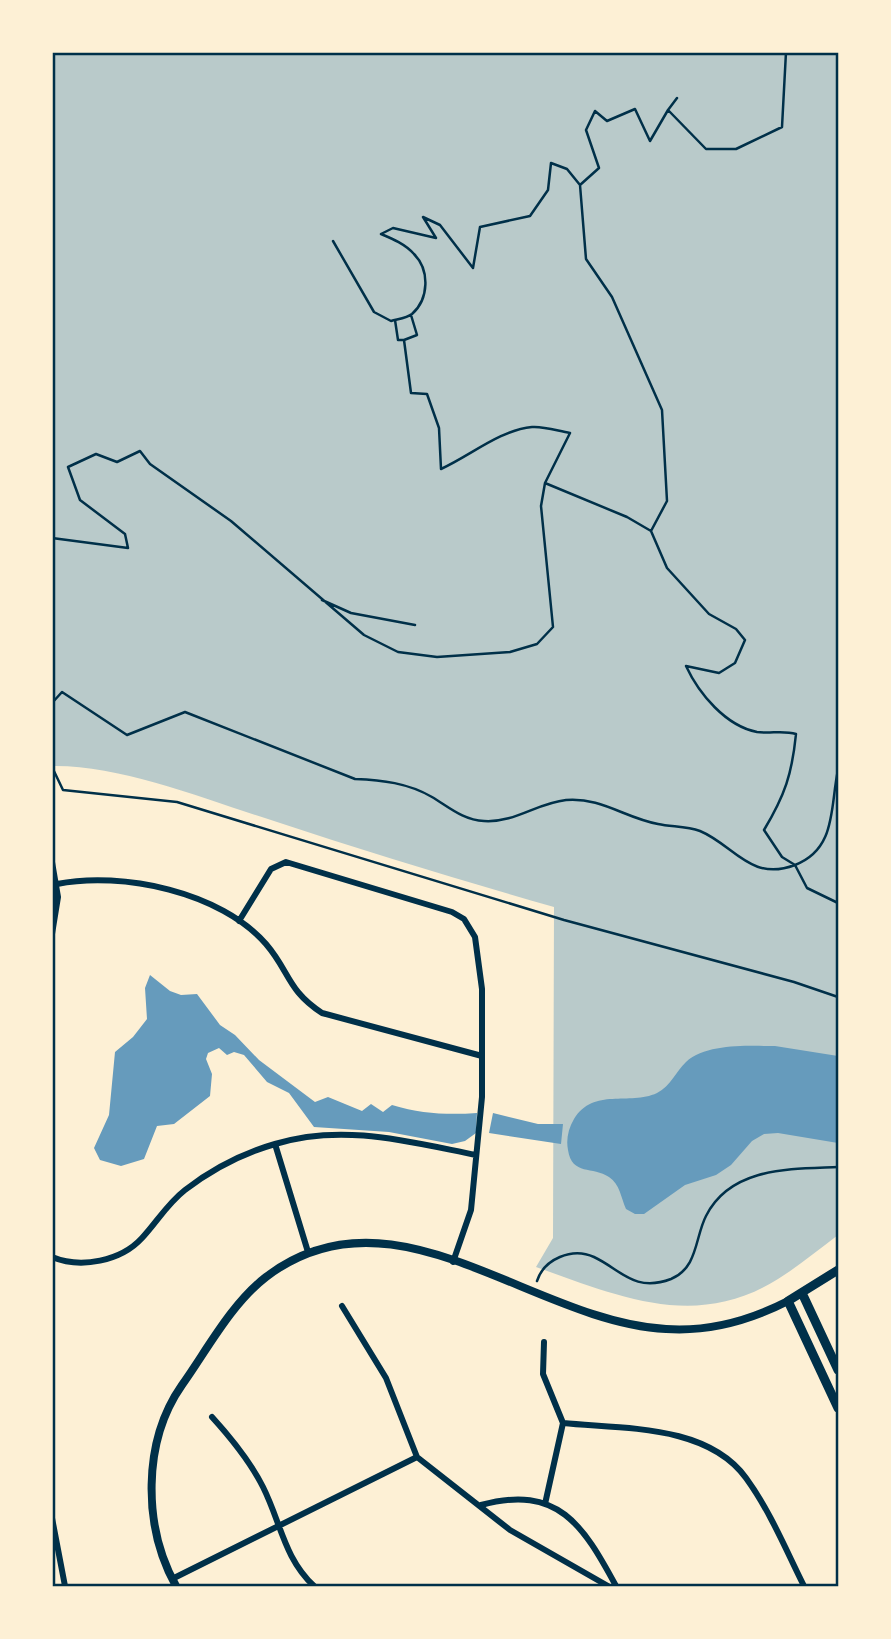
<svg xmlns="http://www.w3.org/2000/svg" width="891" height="1639" font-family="Jost,sans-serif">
<rect width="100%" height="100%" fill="#fdf0d5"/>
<path fill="#b9caca" d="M52,53H838V1235C818,1250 799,1266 778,1279C696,1331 618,1296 536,1267L553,1238L554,907C460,880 367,852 274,821C207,800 121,765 53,766Z"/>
<path fill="#669bbc" d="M150,975L170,991L181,995L197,994L220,1025L235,1035L259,1060L315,1102L328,1097L362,1111L371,1104L383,1112L392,1105C422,1114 448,1115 477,1113L476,1133L465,1141L452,1144L389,1132L314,1127L289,1093L267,1082L244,1055L234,1052L227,1055L219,1048L208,1053L206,1059L212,1074L210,1096L174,1124L157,1126L144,1159L121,1166L100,1160L94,1148L109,1115L115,1052L133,1037L147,1019L145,988Z
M775,1046L838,1056V1143L778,1133L764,1134L752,1141L731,1165L716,1175L685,1185L644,1214H635L626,1209C621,1198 620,1184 609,1177C593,1166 572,1176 568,1150C566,1140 568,1129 574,1119C594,1087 629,1106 657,1093C671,1086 676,1071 686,1062C707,1043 749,1046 775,1046Z
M493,1113L538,1124H563L561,1144L489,1133Z"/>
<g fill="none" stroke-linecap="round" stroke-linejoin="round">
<path stroke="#003049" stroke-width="2.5" d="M668,110L677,98
M580,185L599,168L586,130L595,111L607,121L635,109L650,141L668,110L706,149H736L782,127L786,52
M381,234L393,228L436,238L423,217L440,225L473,268L480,227L530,216L548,190L551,163L567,169L580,185L586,259L612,297L662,410L667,501L651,531
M333,241L374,312L391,321C398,319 407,318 412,314C429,299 430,270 414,254C405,244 393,239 381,234
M395,320L398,340H404L411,393L427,394L439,428L441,469C470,456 500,430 532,427C544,426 558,431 570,433L545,483L627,517L651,531L667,568L709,614L736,629L745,640L735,663L719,673L686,666C699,694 726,726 757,732C770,734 783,730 796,734C792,774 785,795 764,830L782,857L795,865L807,888L838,903
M404,340L417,335L411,315
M52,538L128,548L125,534L80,500L68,467L96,454L117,462L140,451L150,464L231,521L364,635L398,652L437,657L510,652L537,644L553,627L541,506L545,483
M322,600L351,613L415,625
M52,703L62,692L127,735L185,712L355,779C382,780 408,783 432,797C449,807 463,820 484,821C515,823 537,803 566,800C601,797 625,818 658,824C671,827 686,826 700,831C734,845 750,882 795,865C837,849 830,806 838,770
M52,767L63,790L177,802L564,920L794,982L838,997
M537,1281C544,1259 572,1247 594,1257C620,1269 634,1293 671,1279C698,1268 695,1237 706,1216C731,1166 793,1169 838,1167"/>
<path stroke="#003049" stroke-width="6" d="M52,862L58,897L52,934
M57,884C122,871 221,892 266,944C290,972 287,990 322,1013L482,1056
M239,921L271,869L286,862L452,912L464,919L475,937L482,989V1097L471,1210L453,1262
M275,1144L308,1252
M52,1257C81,1269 121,1261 142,1238C157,1222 167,1204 185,1190C211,1170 244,1153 275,1144C343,1123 410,1142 476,1155
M342,1306L386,1378L417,1457L510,1530L608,1586
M544,1342L543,1374L563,1423L545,1504
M212,1417C232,1439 250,1461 263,1487C281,1523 284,1558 314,1586
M563,1423C622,1429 707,1424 746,1478C770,1511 786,1550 804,1586
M52,1467V1484
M481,1505C558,1484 583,1525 616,1586
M52,1518L65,1586
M172,1579L417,1457"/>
<path stroke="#003049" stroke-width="8" d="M176,1586C143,1527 142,1442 182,1385C207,1350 231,1304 266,1277C394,1179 532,1322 666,1329C710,1332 749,1321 788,1301"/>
<path stroke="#003049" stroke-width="9" d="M838,1270L788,1301L838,1408
M802,1293L838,1370"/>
</g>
<rect width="891" height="1639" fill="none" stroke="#fdf0d5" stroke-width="108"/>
<rect x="54" y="54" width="783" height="1531" fill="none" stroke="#003049" stroke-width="2.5"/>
</svg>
